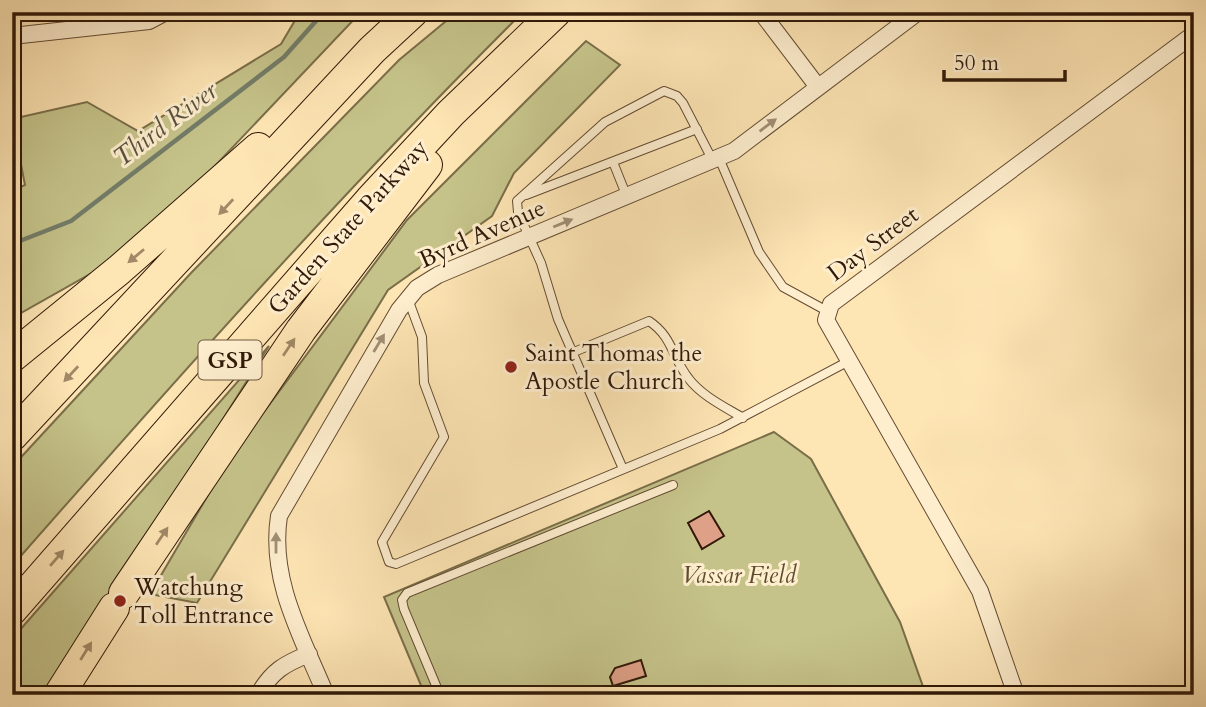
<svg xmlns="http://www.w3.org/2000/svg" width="1206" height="707" font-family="Cardo,serif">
<rect width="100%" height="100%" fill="#fee5b4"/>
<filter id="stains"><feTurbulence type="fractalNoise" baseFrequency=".00286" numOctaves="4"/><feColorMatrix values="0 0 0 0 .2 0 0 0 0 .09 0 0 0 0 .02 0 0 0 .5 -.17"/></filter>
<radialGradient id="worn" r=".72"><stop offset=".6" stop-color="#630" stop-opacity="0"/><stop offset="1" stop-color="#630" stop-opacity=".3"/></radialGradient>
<path fill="#c5c38a" stroke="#7a6e49" stroke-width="2" d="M300,12H361L138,247L12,318V191L25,185L12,119L87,102L138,131L281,44Z
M457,12H523C345,189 178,377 12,566V467L191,273L399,60Z
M586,41L620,65L514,173L492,216L388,290L197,603L150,594L231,456L407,220Z
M269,346L49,695H12V639Z
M774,432L811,459L900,622L926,695H679L660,692V695H425L384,597Z"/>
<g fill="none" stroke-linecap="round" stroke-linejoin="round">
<path stroke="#737d69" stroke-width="4.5" d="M12,244L71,221L284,57L324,12"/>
</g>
<path fill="#dea087" stroke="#301908" stroke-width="2" d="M709,511L724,536L702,549L688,523Z
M641,660L646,676L613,686L610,677L615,668Z"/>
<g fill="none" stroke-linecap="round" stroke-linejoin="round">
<defs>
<path id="lane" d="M719,158L759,252L783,287L827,311
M613,162L627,197
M526,195L697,129
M408,299L422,337L424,383L444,437L382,542L389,562L396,564L720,429L849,361
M574,352L649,321C673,337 672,358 689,379C702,396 725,407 743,418
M623,469L558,319L541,263L518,212L517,201L605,122L664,91L677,96L683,103L713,161
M440,695L404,609L402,600L407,593L673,485"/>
<path id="street" d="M761,12L818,87
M12,36L149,21L166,12
M258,695C272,671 284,664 309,654
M326,695C302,637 269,580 279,516L399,310L417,288L438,275L734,151L918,12
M1016,695L980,591L826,320L831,304L1194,34"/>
<path id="highway" d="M12,357L119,270L258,148
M12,436L372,50L413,12
M124,593L301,330L427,165
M12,610L370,200L451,113L556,12
M59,695L114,608"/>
</defs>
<use href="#lane" stroke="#644c33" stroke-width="10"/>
<use href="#street" stroke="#644c33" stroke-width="18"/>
<use href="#highway" stroke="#301908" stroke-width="32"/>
<use href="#lane" stroke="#feeece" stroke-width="8"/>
<use href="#street" stroke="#feeece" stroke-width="16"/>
<use href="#highway" stroke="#fee5b4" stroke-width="30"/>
</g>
<defs><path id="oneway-solid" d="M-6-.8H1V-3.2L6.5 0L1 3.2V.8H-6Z" transform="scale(1.75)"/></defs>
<g fill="#a18e75">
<use href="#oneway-solid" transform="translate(768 125) rotate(-37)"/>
<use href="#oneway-solid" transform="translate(563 223) rotate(-22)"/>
<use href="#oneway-solid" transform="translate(379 343) rotate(-59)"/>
<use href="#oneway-solid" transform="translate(276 543) rotate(-90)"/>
</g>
<g fill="#a18967">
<use href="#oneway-solid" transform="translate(226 207) rotate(133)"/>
<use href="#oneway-solid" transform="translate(136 256) rotate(140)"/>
<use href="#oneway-solid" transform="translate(289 347) rotate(-56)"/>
<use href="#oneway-solid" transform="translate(71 374) rotate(133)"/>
<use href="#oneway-solid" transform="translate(162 536) rotate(-56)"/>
<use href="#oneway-solid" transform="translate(57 558) rotate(-49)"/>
<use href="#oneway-solid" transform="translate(86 651) rotate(-58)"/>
</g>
<g fill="#8f2418" stroke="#feeece" stroke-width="2.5">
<circle cx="511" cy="367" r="7"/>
<circle cx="120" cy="601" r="7"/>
</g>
<g text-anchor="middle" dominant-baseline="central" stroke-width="6" stroke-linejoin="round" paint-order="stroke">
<rect fill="#feeece" stroke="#6e5943" stroke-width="2" x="198.5" y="340.5" width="63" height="39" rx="5"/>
<g font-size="23" font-weight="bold" fill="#301908">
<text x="230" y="360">GSP</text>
</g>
<g font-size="24" fill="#301908" stroke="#feeece">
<text transform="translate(348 227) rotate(-48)">Garden State Parkway</text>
<text transform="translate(482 234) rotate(-24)">Byrd Avenue</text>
<text transform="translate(873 244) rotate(-37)">Day Street</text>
</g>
<g font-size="24" fill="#301908" stroke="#feeece" text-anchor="start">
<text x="525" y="353">Saint Thomas the<tspan x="525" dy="28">Apostle Church</tspan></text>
<text x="134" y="587">Watchung<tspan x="134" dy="28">Toll Entrance</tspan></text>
</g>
<g font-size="24" font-style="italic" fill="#5d4c2f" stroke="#feeece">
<text x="739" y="575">Vassar Field</text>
</g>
<g font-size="26" font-style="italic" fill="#575341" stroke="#feeece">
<text transform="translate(165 124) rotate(-37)">Third River</text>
</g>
</g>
<rect width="1206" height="707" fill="none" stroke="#fee5b4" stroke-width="42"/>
<rect x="14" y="14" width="1178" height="679" fill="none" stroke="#301908" stroke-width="3.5"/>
<rect x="21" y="21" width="1164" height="665" fill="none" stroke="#301908" stroke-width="2"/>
<path d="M944 70v10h121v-10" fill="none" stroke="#301908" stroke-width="3.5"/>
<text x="954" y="70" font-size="21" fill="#301908" stroke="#feeece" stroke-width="5" paint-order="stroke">50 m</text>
<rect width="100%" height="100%" filter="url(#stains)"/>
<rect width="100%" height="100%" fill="url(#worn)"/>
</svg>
